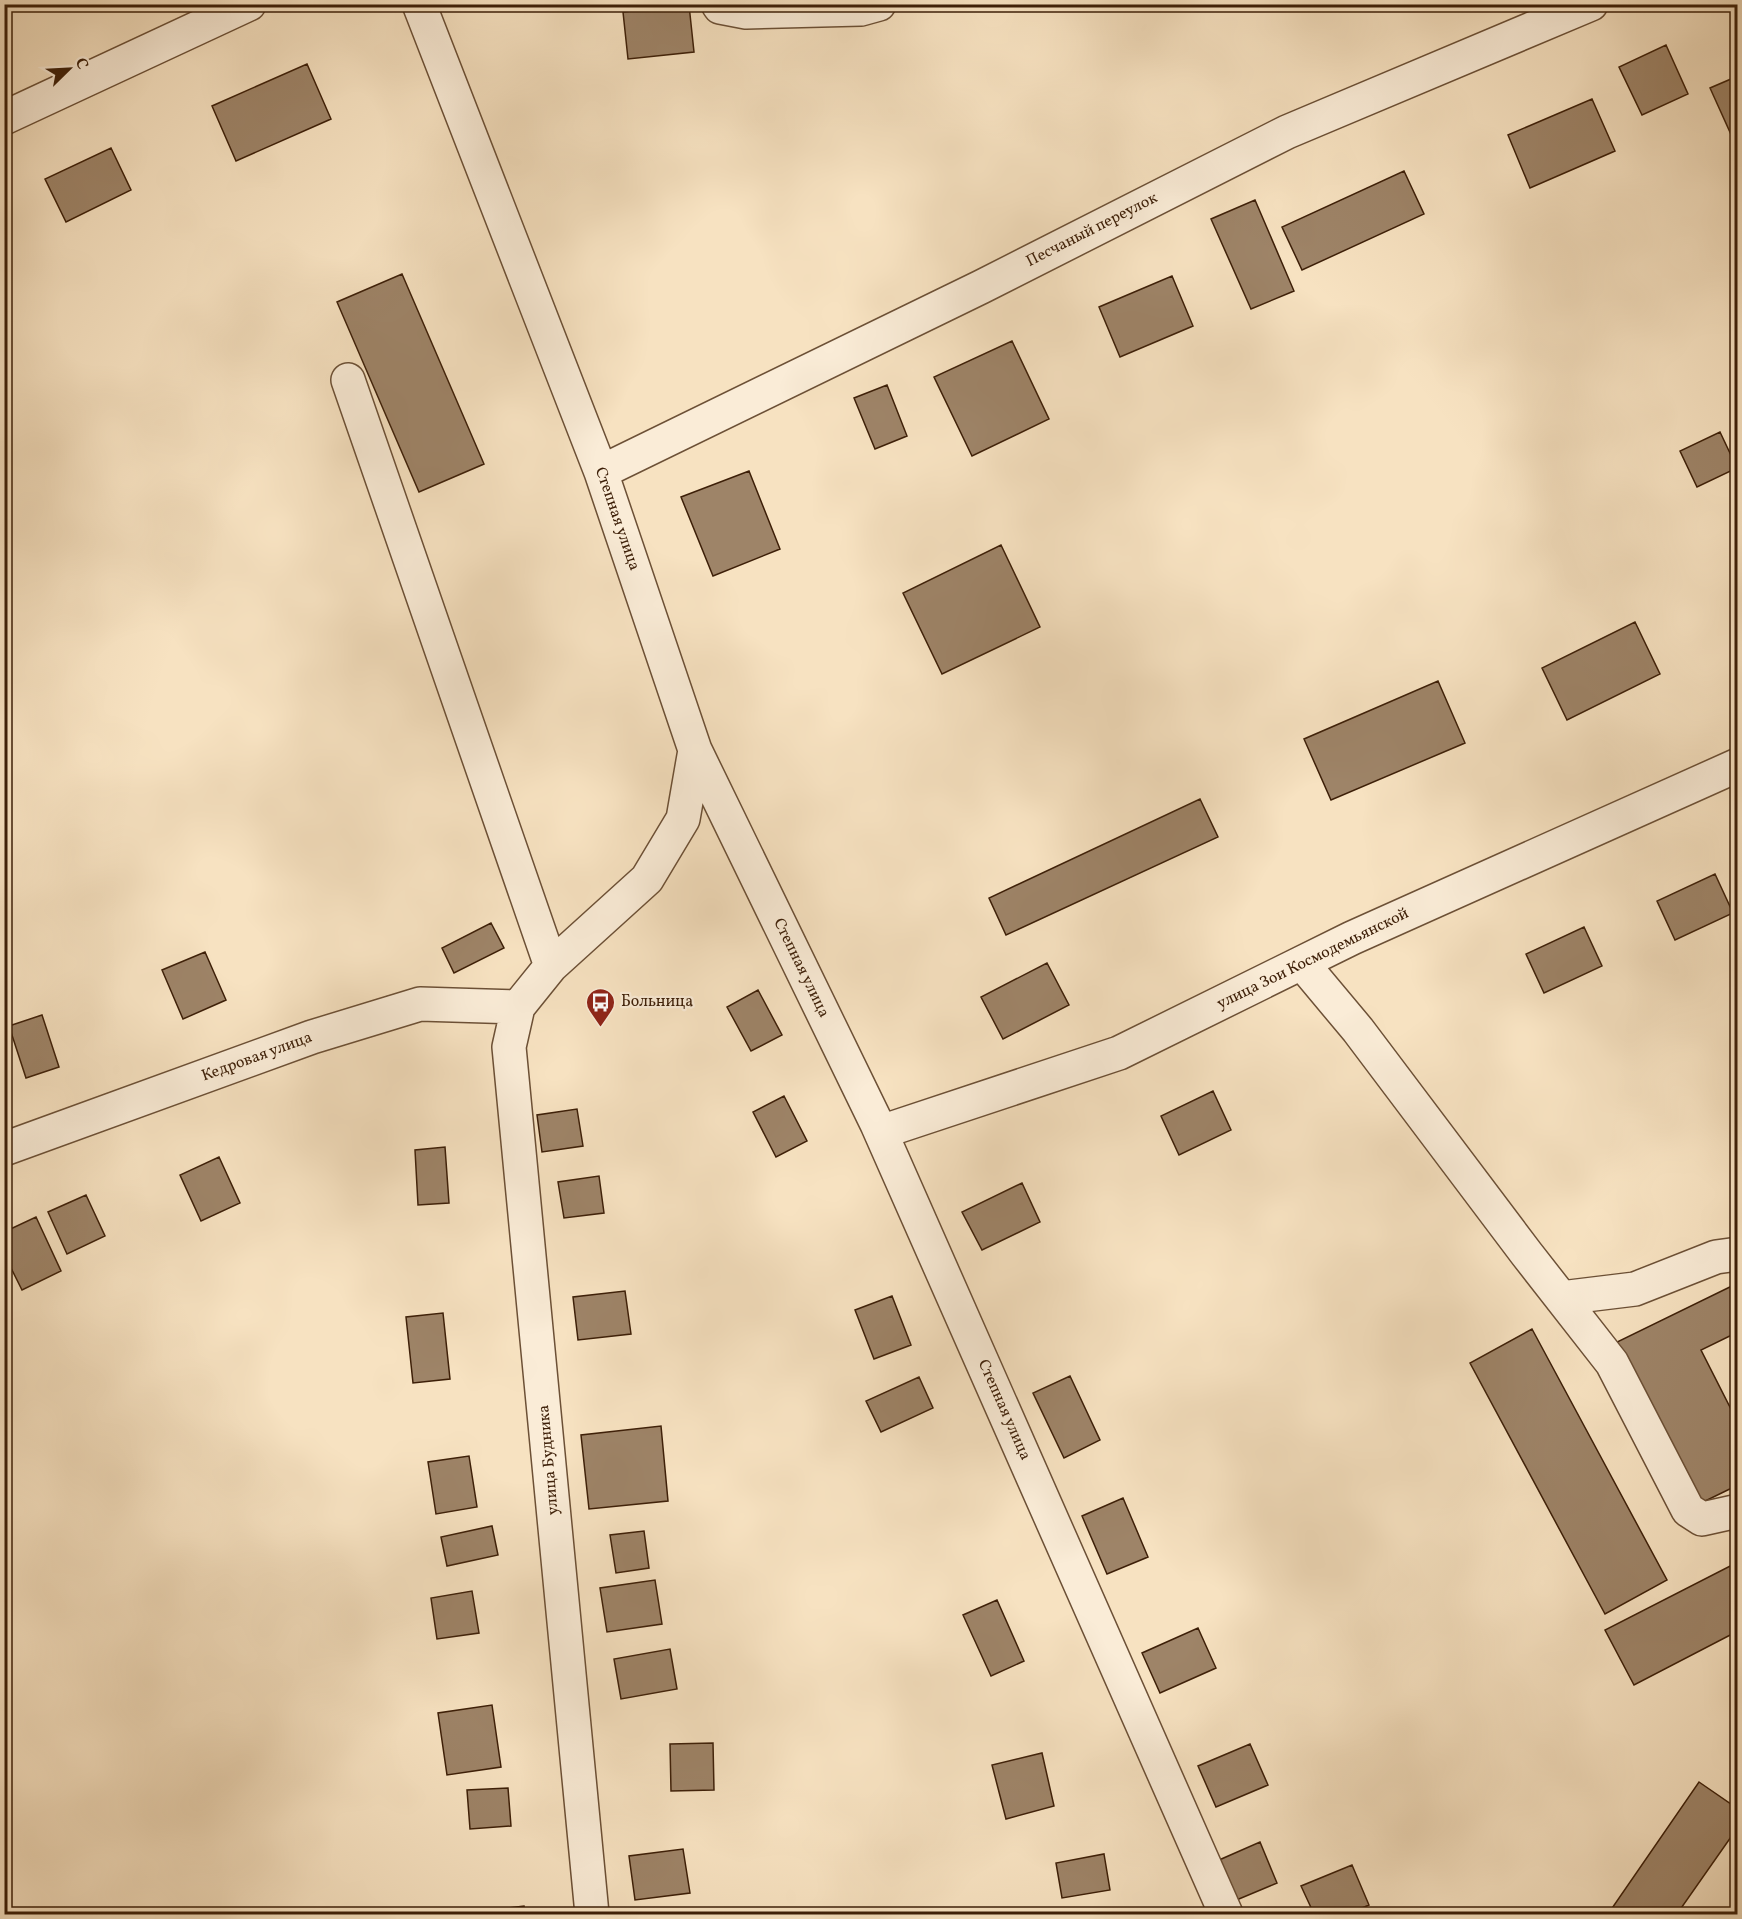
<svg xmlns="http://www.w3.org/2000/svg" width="1742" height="1919" font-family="Vollkorn,serif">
<rect width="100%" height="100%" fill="#f7e2c1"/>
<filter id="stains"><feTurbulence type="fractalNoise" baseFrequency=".00333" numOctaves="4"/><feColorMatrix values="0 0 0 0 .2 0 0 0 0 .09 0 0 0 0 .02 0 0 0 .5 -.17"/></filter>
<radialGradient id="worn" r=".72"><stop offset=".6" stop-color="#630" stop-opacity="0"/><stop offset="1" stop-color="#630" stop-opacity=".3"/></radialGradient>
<path fill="#9e8468" stroke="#3d1f08" stroke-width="1.5" d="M689,5L694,52L628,59L623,12Z
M1666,45L1688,94L1642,115L1619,67Z
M307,64L331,119L236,161L212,106Z
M1738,76V140L1734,141L1710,88Z
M1592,99L1615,151L1530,188L1508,135Z
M111,148L131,190L66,222L45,179Z
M1404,171L1424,214L1302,270L1282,227Z
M1255,200L1294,291L1251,309L1211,219Z
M402,274L484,464L419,492L337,302Z
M1172,276L1193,326L1120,357L1099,307Z
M1012,341L1049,419L972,456L934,377Z
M887,385L907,436L875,449L854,398Z
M1720,432L1737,468L1697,487L1680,451Z
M749,471L780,549L713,576L681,497Z
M1001,545L1040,627L942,674L903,593Z
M1738,585V600L1732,587Z
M1635,622L1660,674L1567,720L1542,668Z
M1438,681L1465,743L1331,800L1304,739Z
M1200,799L1218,837L1006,935L989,898Z
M1715,874L1733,913L1675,940L1657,901Z
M491,923L504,948L454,973L442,948Z
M1584,927L1602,966L1544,993L1526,954Z
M205,952L226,1000L183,1019L162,970Z
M1047,963L1069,1005L1003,1039L981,997Z
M758,990L782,1035L751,1051L727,1007Z
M42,1015L59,1067L26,1078L9,1026Z
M1213,1091L1231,1130L1179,1155L1161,1116Z
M784,1096L807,1141L776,1157L753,1112Z
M577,1109L583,1146L542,1152L537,1115Z
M445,1147L449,1203L418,1205L415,1150Z
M219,1157L240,1203L201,1221L180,1175Z
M599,1176L604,1213L564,1218L558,1182Z
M1022,1183L1040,1222L982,1250L962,1212Z
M86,1195L105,1236L67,1254L48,1212Z
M36,1217L61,1271L22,1290L4,1254V1232Z
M1738,1283V1332L1701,1350L1738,1423V1485L1693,1507L1615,1343Z
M625,1291L631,1334L578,1340L573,1297Z
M892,1296L911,1345L874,1359L855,1310Z
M443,1313L450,1379L413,1383L406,1317Z
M1532,1329L1667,1580L1605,1614L1470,1363Z
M1070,1376L1100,1440L1064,1458L1033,1393Z
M919,1377L933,1408L881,1432L866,1401Z
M661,1426L668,1501L589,1509L581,1435Z
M469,1456L477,1507L436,1514L428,1462Z
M1123,1498L1148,1557L1107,1574L1082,1516Z
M492,1526L498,1555L447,1566L441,1537Z
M644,1531L649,1568L616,1573L610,1535Z
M1738,1562V1631L1634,1685L1605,1630Z
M655,1580L662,1624L607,1632L600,1588Z
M472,1591L479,1633L437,1639L431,1598Z
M997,1600L1024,1661L991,1676L963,1615Z
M1198,1628L1216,1668L1160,1693L1142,1653Z
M670,1649L677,1689L621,1699L614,1659Z
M492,1705L501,1767L447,1775L438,1713Z
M713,1743L714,1790L671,1791L670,1744Z
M1250,1744L1268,1785L1216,1807L1198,1766Z
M1042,1753L1054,1806L1006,1819L992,1765Z
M1699,1782L1738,1809V1827L1677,1914H1608Z
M508,1788L511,1826L470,1829L467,1790Z
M1260,1842L1277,1883L1227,1904L1210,1864Z
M683,1849L690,1893L635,1900L629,1856Z
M1104,1854L1110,1890L1062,1898L1056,1863Z
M1352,1865L1369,1905L1348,1914H1314L1301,1886Z
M524,1906L525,1914H493L492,1910Z"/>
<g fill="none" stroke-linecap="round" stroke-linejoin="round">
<defs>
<path id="minor" d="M419,4L601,472L695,750L877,1124L1226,1914
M718,4L720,7L746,12L861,9L879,4
M4,118L249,4
M348,380L551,966
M601,472L981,287L1287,132L1591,4
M1302,963L1358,1030L1526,1253L1612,1363L1688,1510L1702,1519L1738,1511
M881,1132L1119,1053L1352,938L1738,765
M4,1149L312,1037L420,1004L518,1007
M1561,1298L1635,1289L1716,1257L1738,1254
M592,1914L509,1047L518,1007L551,966L647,879L683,819L695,750"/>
</defs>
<use href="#minor" stroke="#6c5036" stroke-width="36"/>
<use href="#minor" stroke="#faecd7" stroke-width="33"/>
</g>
<defs>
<symbol id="bus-pin" viewBox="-11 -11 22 30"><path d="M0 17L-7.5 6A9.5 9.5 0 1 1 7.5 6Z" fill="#8f2418" stroke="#faecd7"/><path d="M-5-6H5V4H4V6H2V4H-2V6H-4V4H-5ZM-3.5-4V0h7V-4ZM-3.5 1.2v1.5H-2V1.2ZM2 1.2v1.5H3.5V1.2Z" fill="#fff"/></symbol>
</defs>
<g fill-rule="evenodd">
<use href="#bus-pin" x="584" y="986" width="33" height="45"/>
</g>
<g text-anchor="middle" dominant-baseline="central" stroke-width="4.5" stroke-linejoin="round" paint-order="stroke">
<g font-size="16" fill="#3d1f08" stroke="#faecd7">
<text transform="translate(1092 230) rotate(-27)">Песчаный переулок</text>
<text transform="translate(617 519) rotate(71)">Степная улица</text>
<text transform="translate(1313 959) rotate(-26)">улица Зои Космодемьянской</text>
<text transform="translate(801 968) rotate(64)">Степная улица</text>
<text transform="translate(257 1057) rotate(-20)">Кедровая улица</text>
<text transform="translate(1004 1410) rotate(66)">Степная улица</text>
<text transform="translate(549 1460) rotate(-95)">улица Будника</text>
</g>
<g font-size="16" fill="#3d1f08" stroke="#faecd7" text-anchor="start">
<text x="621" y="1002">Больница</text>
</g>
</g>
<rect width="1742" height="1919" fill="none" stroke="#f7e2c1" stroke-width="24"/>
<rect x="6" y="6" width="1730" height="1907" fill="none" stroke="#3d1f08" stroke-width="3"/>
<rect x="12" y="12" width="1718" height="1895" fill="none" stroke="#3d1f08" stroke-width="1.5"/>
<g transform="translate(69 69) rotate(66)" stroke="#faecd7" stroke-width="4.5" paint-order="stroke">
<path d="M0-4.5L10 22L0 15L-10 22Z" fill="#3d1f08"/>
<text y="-9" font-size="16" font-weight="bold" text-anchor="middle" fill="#3d1f08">С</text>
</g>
<rect width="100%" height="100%" filter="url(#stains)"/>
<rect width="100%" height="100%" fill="url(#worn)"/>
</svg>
